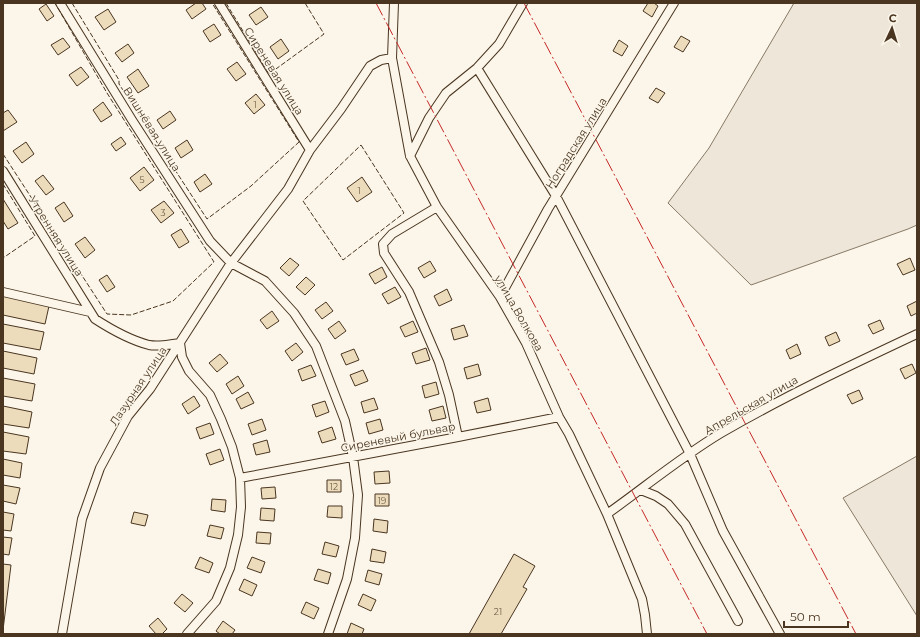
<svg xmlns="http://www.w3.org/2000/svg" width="920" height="637" font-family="Montserrat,sans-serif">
<rect width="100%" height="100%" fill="#fbf6e9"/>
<path fill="#ede6d9" stroke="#887966" d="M794,3H917V225L908,229L751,285L668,203L709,148Z
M917,456V616L843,498Z"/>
<path fill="#ecdcbc" stroke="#4a3520" d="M196,3H202L206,9L192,19L186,10Z
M648,3H654L658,6L652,17L643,11Z
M46,4L54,16L47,21L39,9Z
M261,7L268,17L256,25L249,15Z
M108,9L116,22L104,30L95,17Z
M214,24L221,35L210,42L203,31Z
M681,36L690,41L683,52L674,47Z
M63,38L70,47L58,55L51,45Z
M281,39L289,51L278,59L270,47Z
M619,40L628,46L622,56L613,51Z
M128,44L134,53L122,62L115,53Z
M237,62L246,74L236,81L227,69Z
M81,67L89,77L77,86L69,75Z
M138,69L149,86L138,93L127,77Z
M656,88L665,93L658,103L649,98Z
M256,94L265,105L254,114L245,103Z
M103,102L112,115L101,122L93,110Z
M8,110L17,122L3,131V113Z
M170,111L176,120L163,129L157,120Z
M121,137L126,144L116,151L111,144Z
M187,140L193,150L181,158L175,148Z
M26,142L34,154L22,163L13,151Z
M144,167L154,180L140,191L130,178Z
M205,174L212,184L200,192L194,182Z
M43,175L54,189L46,195L35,181Z
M362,177L372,192L357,202L347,188Z
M3,199L18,223L8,229L3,221Z
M164,201L174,213L161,223L151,210Z
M64,202L73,216L64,222L55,208Z
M181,229L189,242L179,248L171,235Z
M85,237L95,250L85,258L75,244Z
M290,258L299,265L289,276L280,268Z
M910,258L915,270L903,275L897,264Z
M430,261L436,271L424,278L418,268Z
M382,267L387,277L375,284L369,274Z
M107,275L115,287L107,292L99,280Z
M306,277L315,285L305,295L296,287Z
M395,287L401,297L388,304L382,294Z
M447,289L452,300L439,306L434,296Z
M3,295L49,306L45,324L3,315Z
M917,301V313L911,316L907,306Z
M326,302L333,311L322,319L315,310Z
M272,311L279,321L267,329L260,320Z
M880,320L884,329L873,334L868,325Z
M339,321L346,331L335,339L328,329Z
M413,321L418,332L405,337L400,327Z
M3,324L44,332L40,350L3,343Z
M464,325L468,336L454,340L451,329Z
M836,332L840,341L829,346L825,337Z
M296,343L303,352L292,361L285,351Z
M797,344L801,354L790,359L786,350Z
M426,348L430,360L416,364L412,353Z
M354,349L359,360L346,365L341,354Z
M3,351L37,358L34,374L3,368Z
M220,354L228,363L217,372L209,363Z
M478,364L481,375L467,379L464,368Z
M912,364L916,373L905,379L900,369Z
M311,365L316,376L302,381L298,370Z
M363,370L368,381L355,386L350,375Z
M238,376L244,386L232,394L226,384Z
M3,378L35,384L32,401L3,396Z
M436,382L439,394L425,398L422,386Z
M859,390L863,399L852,404L847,395Z
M248,392L254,403L241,409L236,399Z
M194,396L200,406L188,414L182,404Z
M374,398L378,409L364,413L361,402Z
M488,398L491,410L477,413L474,402Z
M325,401L329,412L316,417L312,405Z
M3,406L32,412L29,428L3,424Z
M443,406L446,418L432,421L429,410Z
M262,419L266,430L252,435L248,424Z
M380,419L383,430L369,434L366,423Z
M210,423L214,434L200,439L196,428Z
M332,427L336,439L322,443L318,432Z
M3,432L29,437L26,454L3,451Z
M267,440L270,452L256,455L253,444Z
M220,449L224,460L210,465L206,454Z
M3,459L22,463L20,478L3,475Z
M389,471L390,483L375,484L374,472Z
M327,480H341V492H327Z
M3,485L20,488L16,504L3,501Z
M275,487L276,498L262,499L261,488Z
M375,494H389V506H375Z
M212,499L226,500L225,512L211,510Z
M328,506H342V518L327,517Z
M261,508L275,509L274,521L260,520Z
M3,512L14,514L11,531L3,530Z
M134,512L148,515L145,526L131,523Z
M374,519L388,521L387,533L373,531Z
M210,525L224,528L221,539L207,536Z
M257,532L271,533L270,544L256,543Z
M3,537L12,538L9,555L3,554Z
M325,542L339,546L336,557L322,554Z
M372,549L386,552L384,563L370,561Z
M514,554L535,566L523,587L527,589L501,634H469Z
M200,557L213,563L209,573L195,568Z
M252,557L265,562L261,573L247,568Z
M3,564L11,565L3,630Z
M318,569L331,573L328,584L314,580Z
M368,570L382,574L379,585L365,581Z
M244,579L257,585L252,596L239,590Z
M182,594L193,603L185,612L174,603Z
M363,594L376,600L371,611L358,605Z
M306,602L319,608L314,619L301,613Z
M158,618L167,629L162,634H156L149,626Z
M223,621L235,630L232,634H220L216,631Z
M351,623L364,629L362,634H347Z"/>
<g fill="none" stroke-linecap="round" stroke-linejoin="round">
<defs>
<path id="minor" d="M60,3L132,120L210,241L231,263L265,281L294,313L316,346L345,421L353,457L358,495L355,538L347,579L328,634
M219,3L310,150
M394,3L392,58L410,156L437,207L500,297L526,343L559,417L569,434L607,514L642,599L645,615L647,634
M477,68L556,196L690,454L723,531L780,634
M410,156L429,118L446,93L477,68L499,44L523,3
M3,171L95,319C112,330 130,340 149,345C159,347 171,344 180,343
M437,207L392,234L383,244L384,253L409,292L439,362L449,395L458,437
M3,292L90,312
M500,297L548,209L674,3
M180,343L182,357L189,371L210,395L221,419L232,447L240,478L241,507L238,535L230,568L216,601L187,634
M240,478L458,437L559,417
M641,490L656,496L668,504L685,524L738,621
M607,514C645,487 681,457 721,433C785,396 851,365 917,334
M62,634L82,519L100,468L128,416L150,389L231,263L288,189L310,150L341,109L370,66L381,60L392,58"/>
</defs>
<use href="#minor" stroke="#4a3520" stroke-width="10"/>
<use href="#minor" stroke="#fbf6e9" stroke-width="8"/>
<path stroke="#4a3520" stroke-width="1" stroke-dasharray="5 2" stroke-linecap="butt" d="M72,3L119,80V84L207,219L251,186L299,142L212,3
M226,3L269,74L324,34L305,3
M361,145L404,213L343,260L303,201Z
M3,154L107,314L131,315L173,301L214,262L107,93L55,3
M3,184L35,236L3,258"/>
<path stroke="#c62828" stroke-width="1" stroke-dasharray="14 3 2 3" stroke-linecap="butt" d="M376,3L707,634
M524,3L856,634"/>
</g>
<g text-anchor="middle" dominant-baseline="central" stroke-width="3" stroke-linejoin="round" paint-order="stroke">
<g font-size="9" fill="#725f47">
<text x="255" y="104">1</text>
<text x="142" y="179">5</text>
<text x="359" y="190">1</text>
<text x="163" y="212">3</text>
<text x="334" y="486">12</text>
<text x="382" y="500">19</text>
<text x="498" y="611">21</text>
</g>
<g font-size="11" fill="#4a3520" stroke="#fbf6e9">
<text transform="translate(274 71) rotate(58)">Сиреневая улица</text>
<text transform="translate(152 129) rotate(58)">Вишнёвая улица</text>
<text transform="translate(576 143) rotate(-58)">Ноградская улица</text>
<text transform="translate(56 236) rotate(58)">Утренняя улица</text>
<text transform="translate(519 313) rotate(60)">улица Волкова</text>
<text transform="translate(138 386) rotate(-56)">Лазурная улица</text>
<text transform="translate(751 405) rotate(-30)">Апрельская улица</text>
<text transform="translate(398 437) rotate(-11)">Сиреневый бульвар</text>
</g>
</g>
<rect width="920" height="637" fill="none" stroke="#4a3520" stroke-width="8"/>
<g transform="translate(892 28) rotate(4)" stroke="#fbf6e9" stroke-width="3" paint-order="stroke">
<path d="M0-3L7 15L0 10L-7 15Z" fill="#4a3520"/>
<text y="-6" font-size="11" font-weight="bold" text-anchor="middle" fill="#4a3520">С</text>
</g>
<path d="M784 621v6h64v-6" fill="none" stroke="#4a3520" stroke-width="2"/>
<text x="790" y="621" font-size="12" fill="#4a3520" stroke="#fbf6e9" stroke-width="3" paint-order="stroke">50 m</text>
</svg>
